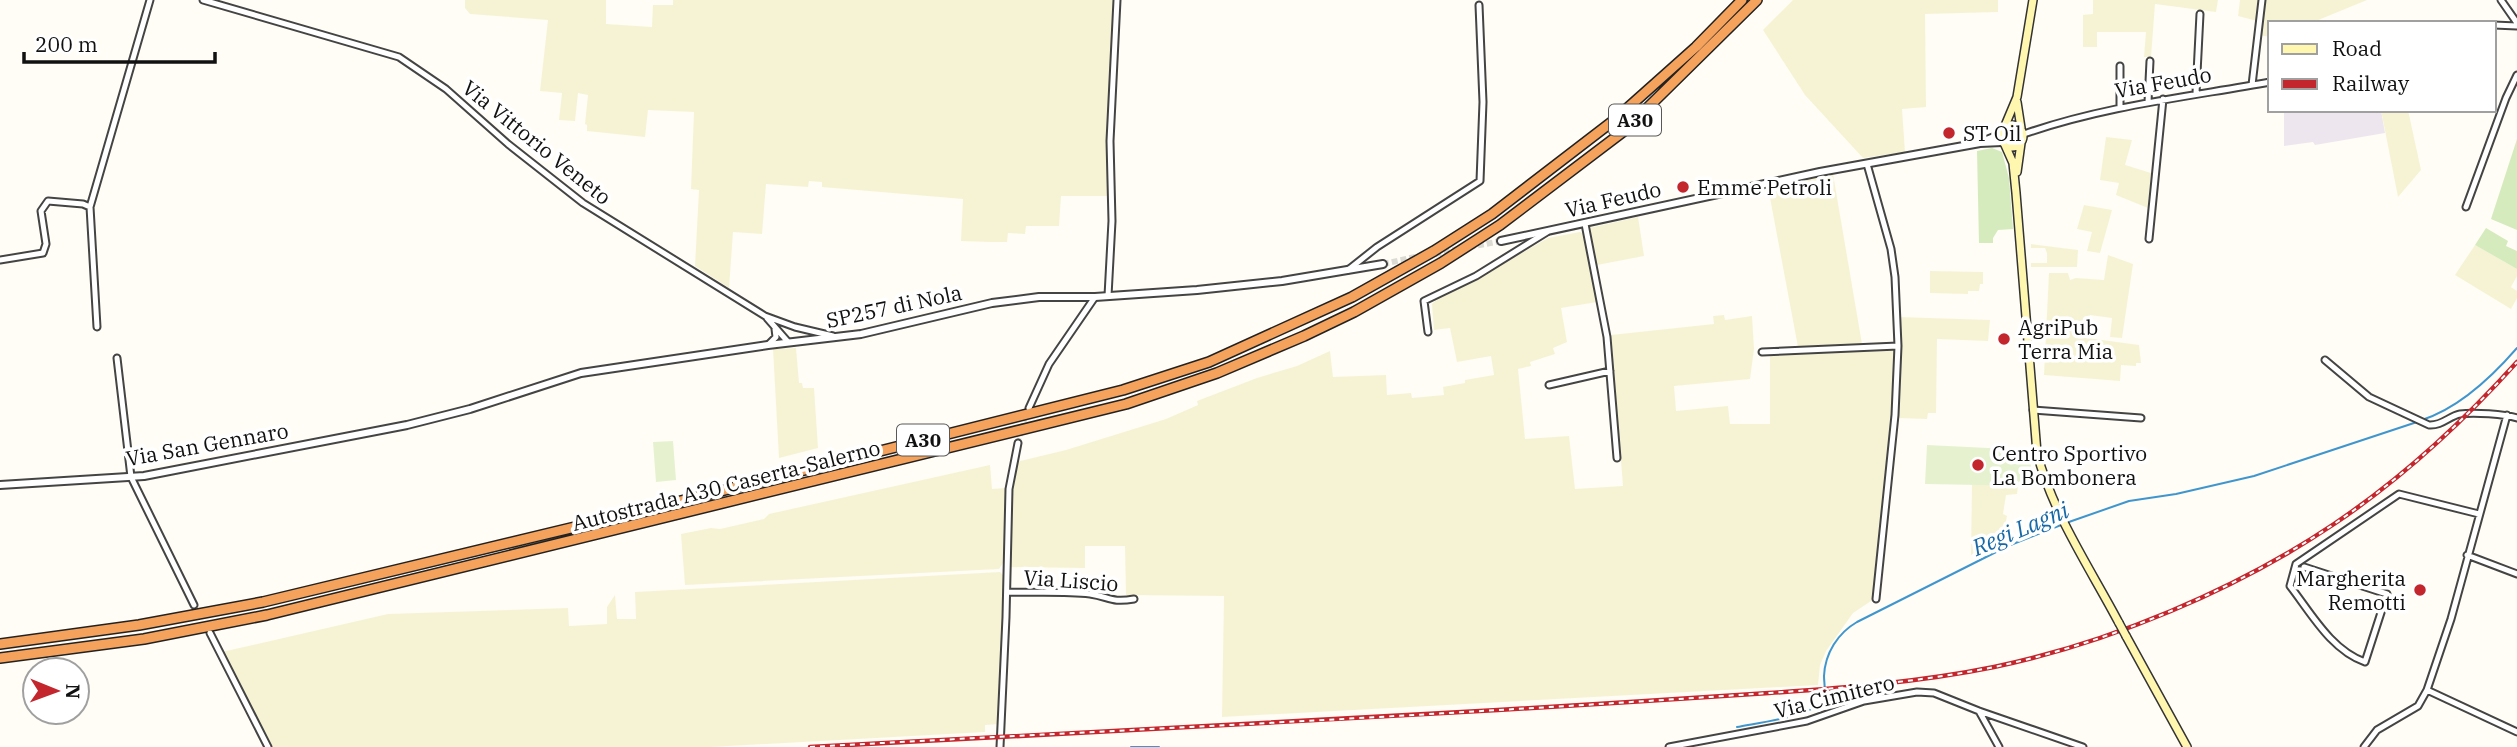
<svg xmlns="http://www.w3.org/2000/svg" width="2517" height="747" font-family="'IBM Plex Serif',serif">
<rect width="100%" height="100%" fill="#fffdf5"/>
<path fill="#eee6ef" d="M2284,110H2381L2385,133L2315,145L2313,142L2284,146Z"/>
<path fill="#f6f3d4" d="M465,0H606V24L652,27L653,5H673V0H1116L1107,136L1108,196H1061L1059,226H1026L1025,234L1008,233L1007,242H991L961,241L963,199L822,187V182L809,181L808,187L766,184L762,234L733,232L729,288L695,266L699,190L691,189L694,112L648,110L645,137L587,131V125L585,124L588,95L578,93L575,121L559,120L562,93L540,91L548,20L470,14L465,8Z
M1793,0H1998V12L1925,14L1926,107L1902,109L1905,152L1863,158L1805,95L1763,30Z
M2093,0H2218L2216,12L2155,4L2151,57H2144L2146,32H2097V47H2083V15L2093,14Z
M2240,0H2367L2311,23H2270V37L2259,35L2261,22L2238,16Z
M2381,110H2408L2421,170L2398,197Z
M2106,137L2132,140L2125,165L2151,173L2148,208L2116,195L2119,183L2100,180Z
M1833,174L1862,344L1798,347L1768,187Z
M2084,205L2112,210L2100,253L2087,251L2092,232L2077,229Z
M1638,217L1644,256L1597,265L1589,228Z
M1580,232L1584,234L1597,302L1561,308L1567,342L1553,348L1555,354L1530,362L1531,366L1518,369L1525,439L1569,436L1575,489L1623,486L1611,335L1714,324L1713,316L1724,315L1725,320L1752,316L1754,349L1750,379L1674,386L1676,411L1728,406L1730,424H1770V354L1896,349L1886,490L1879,564L1873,593L1871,601L1853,613L1826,651L1820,665L1818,685L1222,717L1224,596L1126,595L1125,546H1085V568L1008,567L1011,491L1016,462L1066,450L1166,419L1198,405L1197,401L1257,378L1297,366L1330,351L1333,377L1386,375L1387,395L1411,393L1412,398L1444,395L1443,387L1465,383V380L1494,375L1491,356L1457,362L1450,328L1434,330L1432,304L1441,295L1478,278L1548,238Z
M2031,244L2078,250L2077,267H2031V263H2047V253L2045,248H2031Z
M2475,245L2517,269V276L2511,287L2517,291V298L2511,309L2455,275Z
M2108,255L2133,264L2122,338L2110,337L2112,318L2090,315L2087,338L2139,345L2141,363H2136V366L2121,365L2120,381L2044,375L2049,273H2068L2070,280L2076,278L2104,280Z
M1930,271L1983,272V284H1980L1979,291H1968V294L1930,293Z
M1899,317L1990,320L1988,341L1937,339L1936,413H1928L1927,419L1897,418L1900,373Z
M796,348L799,383H802L803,388H814L818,448L779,458L773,349Z
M990,465L992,489L1007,488L1005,560L999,569L685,585L681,534L711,528L720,529L764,519L769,514Z
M1972,484L2018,485L2017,494L2006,495L2003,514L2007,516L2004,532L2006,539L1971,555Z
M1000,572L1004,576V625L1000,724L985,725V732L711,747H271L222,652L388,614L568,608L569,626L607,624V607L615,595L617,619H636L635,592Z"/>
<path fill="#d5ebbd" d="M2517,139V230L2491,219Z
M1992,148L2002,152L2009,178L2013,229L1998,230L1993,238V243H1979L1977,151Z
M2486,228L2508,241L2506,246L2517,251V269L2475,245Z"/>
<path fill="#e6f2cf" d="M673,441L676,480L656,482L653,442Z
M1927,445L2029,450L2033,486L1925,484Z"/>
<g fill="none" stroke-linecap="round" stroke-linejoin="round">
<path stroke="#3f96cf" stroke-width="2" d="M2422,420C2459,408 2491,378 2517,348
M2066,523L2129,501L2176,494L2254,476L2417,422
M1737,727C1756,723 1809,717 1821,702C1827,695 1824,684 1824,676C1825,653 1838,633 1857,622L2008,546L2061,525
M1131,747H1159"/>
<path stroke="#dbdad3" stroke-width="5" stroke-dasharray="5 2.5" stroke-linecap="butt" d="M1018,443L1026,414"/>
<path stroke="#dbdad3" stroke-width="6" stroke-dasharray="6 3" stroke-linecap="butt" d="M1469,247L1501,241
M1435,254L1458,249
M1383,264L1420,256"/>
<defs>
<path id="minor" d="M203,0L399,57L446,89L508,144L583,203L765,316L795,327L833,336
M2501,0L2517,23
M2494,25L2517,26
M2252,85L2262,0
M2196,93L2200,14
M2148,102L2150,61
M2120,107V66
M2024,134C2104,106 2187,97 2270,82
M1867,164L1891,249L1895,277L1898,346L1895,415L1876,599
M2466,207L2506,98L2517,75
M1585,224L1607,337L1617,458
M2149,239L2163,99
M0,260L43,253L46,244L41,211L48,201L83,204L90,207
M1348,270L1377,247L1480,181L1483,102L1479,5
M1108,296L1112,221L1110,141L1117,0
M767,318L788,342
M97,327L90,207L150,0
M1428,332L1424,301L1476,276L1547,232
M768,345L776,337L775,329
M1762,352L1898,346
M117,358L131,477L194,605
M2325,360L2369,397L2429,425C2442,426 2449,416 2460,414C2473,412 2505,414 2517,418
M1549,385L1610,371
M1029,408L1049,364L1095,297
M2033,410L2141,418
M2467,555L2517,574
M2304,567L2387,594L2365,662C2331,650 2311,613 2290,586L2296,564L2399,494L2479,514
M1007,592C1034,593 1063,591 1090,594C1110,597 1111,603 1134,599
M210,633L268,747
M2427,690L2517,732
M1979,711L1999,747
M1000,747L1006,617L1009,489L1018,443
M1669,747L1807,721L1864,701L1917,692L1934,693L1979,711L2083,747
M2364,747L2377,730L2418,706L2427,690L2451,619L2507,415"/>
<path id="tertiary" d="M1984,141L2001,134
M1501,241L1820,172L1980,143L2002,142
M0,485L144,476L407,425L470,409L581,373L768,345L861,334L992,303L1039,297H1095L1197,290L1282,281L1383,264"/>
<path id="secondary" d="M2017,102L2021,128
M2001 136a11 11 0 1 1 22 0a11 11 0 1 1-22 0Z
M2004,128L2017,97L2033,0
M2005,145L2013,163L2016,193L2037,453C2053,514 2090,568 2119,623
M2017,172L2021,143
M2126,636L2187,747"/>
<path id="motorway" d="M0,644L139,625L263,602L625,515L1123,390L1209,362L1352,297L1434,251L1492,214L1613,121L1696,47L1742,0
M0,658L144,639L267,615L1126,404L1217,373L1304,336L1354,312L1441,263L1500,225L1624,131L1757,0"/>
</defs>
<use href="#minor" stroke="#444" stroke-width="9"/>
<use href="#tertiary" stroke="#444" stroke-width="10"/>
<use href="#secondary" stroke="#333" stroke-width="10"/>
<use href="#motorway" stroke="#222" stroke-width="12"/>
<use href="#minor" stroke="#fff" stroke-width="5"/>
<use href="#tertiary" stroke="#fff" stroke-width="6"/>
<use href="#secondary" stroke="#fff6b0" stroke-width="7"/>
<use href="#motorway" stroke="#f5a25d" stroke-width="9"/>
<defs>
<path id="rail" d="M810,747C1039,734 1269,724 1498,710C1588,705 1679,699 1769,693C1844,688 1920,682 1994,667C2109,643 2236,590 2334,524C2401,479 2463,422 2517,362"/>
</defs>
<use href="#rail" stroke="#c4262e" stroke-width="4.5"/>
<use href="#rail" stroke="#fff" stroke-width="2" stroke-dasharray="5" stroke-linecap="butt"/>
<defs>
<path id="secondary-bridge" d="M2119,623L2126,636"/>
</defs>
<use href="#secondary-bridge" stroke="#333" stroke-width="10" stroke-linecap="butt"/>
<use href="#secondary-bridge" stroke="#fff6b0" stroke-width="7"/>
</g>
<g fill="#c4262e" stroke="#fff" stroke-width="2.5">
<circle cx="1949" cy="133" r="7"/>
<circle cx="1683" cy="187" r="7"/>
<circle cx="2004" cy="339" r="7"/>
<circle cx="1978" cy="465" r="7"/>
<circle cx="2420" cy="590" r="7"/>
</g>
<g text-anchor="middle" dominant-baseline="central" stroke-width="7" stroke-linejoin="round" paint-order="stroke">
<g fill="#fff" stroke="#585858" stroke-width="2">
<rect x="1609" y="104.5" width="52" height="31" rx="5"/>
<rect x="897" y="424.5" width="52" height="31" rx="5"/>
</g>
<g font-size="19" font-weight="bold" fill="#111">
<text x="1635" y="120">A30</text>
<text x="923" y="440">A30</text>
</g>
<g font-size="21" fill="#111" stroke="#fff">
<text transform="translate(2163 82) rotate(-10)">Via Feudo</text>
<text transform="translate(537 142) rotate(39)">Via Vittorio Veneto</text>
<text transform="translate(1613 199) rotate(-13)">Via Feudo</text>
<text transform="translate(894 306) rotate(-12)">SP257 di Nola</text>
<text transform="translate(207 444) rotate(-10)">Via San Gennaro</text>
<text transform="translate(726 485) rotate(-14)">Autostrada A30 Caserta-Salerno</text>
<text transform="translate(1071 580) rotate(4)">Via Liscio</text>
<text transform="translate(1834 696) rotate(-14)">Via Cimitero</text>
</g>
<g font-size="21" fill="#111" stroke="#fff" text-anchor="start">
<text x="1963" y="133">ST Oil</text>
<text x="1697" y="187">Emme Petroli</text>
<text x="2018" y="327">AgriPub<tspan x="2018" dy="24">Terra Mia</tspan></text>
<text x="1992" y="453">Centro Sportivo<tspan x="1992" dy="24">La Bombonera</tspan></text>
<text x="2406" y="578" text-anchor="end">Margherita<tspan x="2406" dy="24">Remotti</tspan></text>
</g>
<g font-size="23" font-style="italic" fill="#1768a6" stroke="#fff">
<text transform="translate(2020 528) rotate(-23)">Regi Lagni</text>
</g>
</g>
<rect x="2268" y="21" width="228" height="91" fill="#ffffff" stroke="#a0a0a0" stroke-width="2"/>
<rect x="2282" y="44" width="35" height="10" fill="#fff6b0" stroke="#a0a0a0" stroke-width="2"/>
<text x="2332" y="56" font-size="21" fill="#111111">Road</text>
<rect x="2282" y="79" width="35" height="10" fill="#c4262e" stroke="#a0a0a0" stroke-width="2"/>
<text x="2332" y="91" font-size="21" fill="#111111">Railway</text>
<g transform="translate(56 691) rotate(91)"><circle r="33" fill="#ffffff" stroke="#a0a0a0" stroke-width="2"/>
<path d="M0-5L12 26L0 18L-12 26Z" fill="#c4262e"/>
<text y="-10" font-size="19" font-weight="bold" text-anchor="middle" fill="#111111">N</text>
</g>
<path d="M24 52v10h191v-10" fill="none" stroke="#111111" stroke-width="3.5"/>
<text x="35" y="52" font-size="21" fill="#111111" stroke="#ffffff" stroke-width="5" paint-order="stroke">200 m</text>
</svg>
